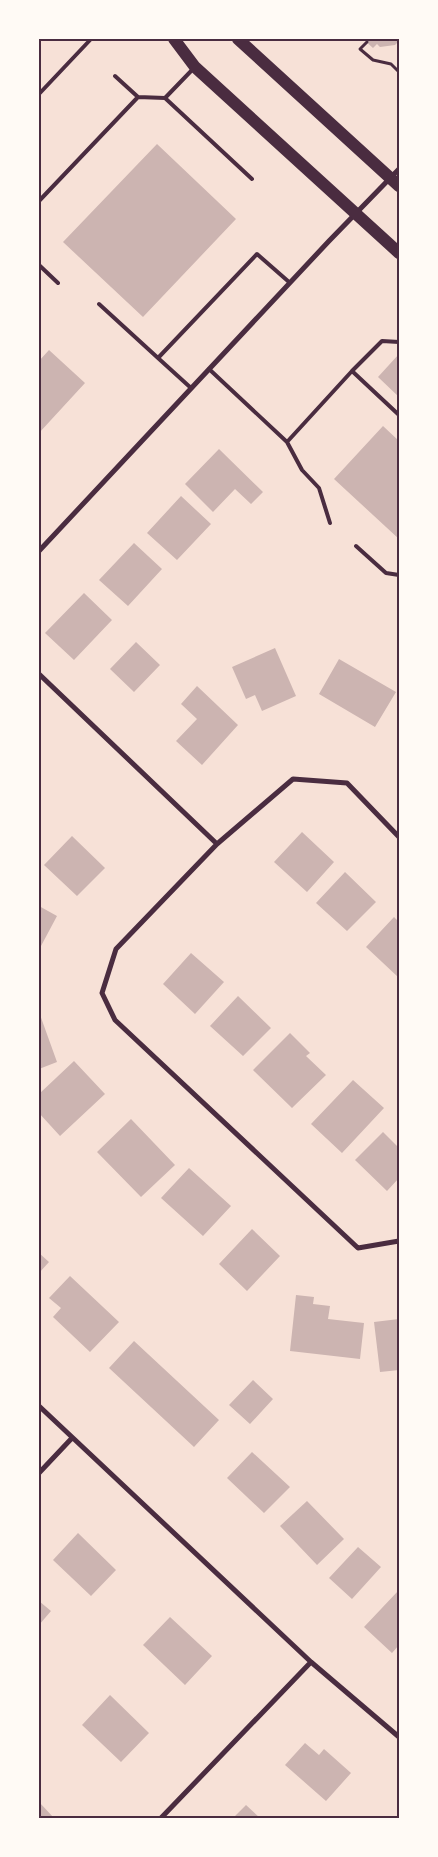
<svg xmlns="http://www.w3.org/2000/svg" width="438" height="1857" font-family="'Golos Text',sans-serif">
<rect width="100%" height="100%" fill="#f7e1d7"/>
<path fill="#ccb4b1" d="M363,39H399V41L395,45L380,47L377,44L373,48Z
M157,144L236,219L143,317L63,242Z
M49,350L85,383L39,433V361Z
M399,354V397L378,377Z
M383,426L399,441V539L334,479Z
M219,449L263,492L251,504L235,489L213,512L185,484Z
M181,496L211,524L177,560L147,533Z
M134,543L162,569L128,606L99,580Z
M84,593L112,620L74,660L45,633Z
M136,642L160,665L134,692L110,669Z
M275,648L296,696L262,711L255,695L246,699L232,667Z
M339,659L396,692L375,727L319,694Z
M197,686L238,725L202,765L176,741L197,719L181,704Z
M302,832L334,862L307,892L274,862Z
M72,836L105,868L77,896L44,865Z
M345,872L376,902L347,931L316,903Z
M39,906L57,916L41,946L39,945Z
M394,917L399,922L398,977L366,947Z
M191,953L224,982L195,1014L163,984Z
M238,996L271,1028L243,1056L210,1026Z
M39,1012L57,1062L39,1069Z
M290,1033L310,1053L306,1056L326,1075L292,1108L253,1070Z
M74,1061L105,1094L60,1136L39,1113V1094Z
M353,1080L384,1108L342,1153L311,1124Z
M131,1119L175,1165L141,1197L97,1152Z
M383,1132L399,1148V1178L387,1191L355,1160Z
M189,1168L231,1206L203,1236L161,1198Z
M252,1229L280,1256L247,1291L219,1264Z
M39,1253L49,1262L39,1273Z
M70,1276L119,1322L90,1352L53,1317L61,1308L49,1298Z
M296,1295L314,1297L313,1304L330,1306L328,1319L364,1323L360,1359L290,1351Z
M399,1319V1370L380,1372L374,1322Z
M134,1341L219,1420L194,1447L109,1368Z
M253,1380L273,1399L250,1424L229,1405Z
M252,1452L290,1487L264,1513L227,1478Z
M307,1501L344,1539L317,1565L280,1526Z
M78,1533L116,1570L91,1596L53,1560Z
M358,1547L381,1567L352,1599L329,1578Z
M398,1591L399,1592V1645L392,1653L364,1627Z
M39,1601L51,1611L39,1625Z
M170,1617L212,1656L185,1685L143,1645Z
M110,1695L149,1733L121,1762L82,1725Z
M305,1743L319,1755L324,1749L351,1773L326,1801L285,1765Z
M39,1802L54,1818H39Z
M246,1805L260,1818H233Z"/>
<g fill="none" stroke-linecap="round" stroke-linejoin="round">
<path stroke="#4a2c40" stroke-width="3" d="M367,42L360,49L373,60L391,64L399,72"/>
<path stroke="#4a2c40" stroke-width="4" d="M193,69L165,98L252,179
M115,76L138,97L165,98
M39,94L91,39
M39,201L138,97
M39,265L58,283
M99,304L158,358
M209,369L287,442L352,371L399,415
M352,371L382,341L399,342
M191,388L158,358L257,254L289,282
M287,442L302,470L319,488L330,523
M356,546L386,573L399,575"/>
<path stroke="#4a2c40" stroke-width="5" d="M39,551L329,241L399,169
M39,674L217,844
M399,837L347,783L293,779L217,844L116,949L102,993L115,1020L358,1248L399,1241
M39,1406L311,1662L399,1737
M39,1473L72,1438
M161,1818L311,1662"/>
<path stroke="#4a2c40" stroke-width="12" d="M174,39L195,67L399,253
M238,39L399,186"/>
</g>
<rect width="438" height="1857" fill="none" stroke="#fffaf5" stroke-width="80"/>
<rect x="40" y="40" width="358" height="1777" fill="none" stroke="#4a2c40" stroke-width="2"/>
</svg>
